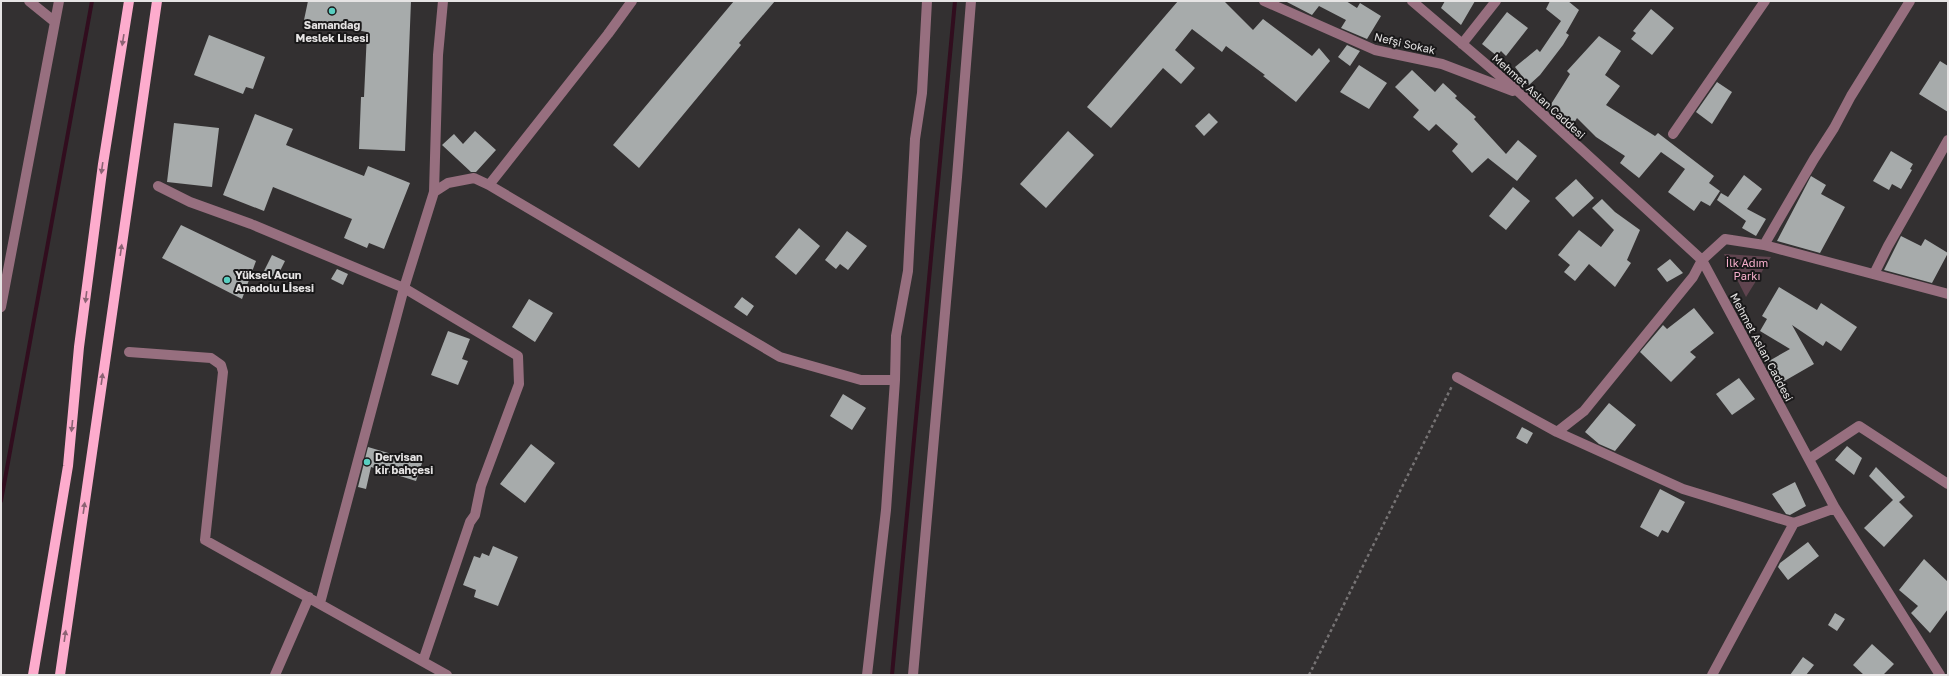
<svg xmlns="http://www.w3.org/2000/svg" width="1949" height="676" font-family="'Golos Text',sans-serif">
<rect width="100%" height="100%" fill="#333031"/>
<path fill="#5f444f" d="M1724,254L1771,257L1746,297Z"/>
<g fill="none" stroke-linecap="round" stroke-linejoin="round">
<path stroke="#310d1e" stroke-width="4" d="M1,501L92,1
M892,675L955,1"/>
</g>
<path fill="#a7abab" d="M308,1H411L405,151L359,149L361,97H364L367,32L304,20Z
M734,1H775L739,43L741,45L639,168L613,145Z
M1178,1H1224L1253,30L1263,19L1312,56L1319,48L1330,61L1296,102L1263,76L1265,75L1226,46L1222,52L1192,29L1175,50L1195,68L1181,84L1163,68L1111,128L1087,107Z
M1285,1H1346L1357,8L1360,3L1381,16L1367,39L1341,28L1346,20L1319,6L1312,15Z
M1445,1H1475L1461,25L1441,8Z
M1550,1H1568L1579,10L1566,33L1569,35L1563,45L1540,75L1529,85L1515,67L1537,49L1540,52L1561,21L1546,9Z
M1651,9L1674,28L1652,55L1631,39L1636,33L1633,31Z
M1507,12L1528,28L1506,56L1501,51L1497,56L1482,44Z
M209,35L265,57L253,89L246,87L243,94L194,75Z
M1599,36L1621,51L1605,75L1620,86L1606,105L1655,136L1658,133L1714,176L1709,183L1720,191L1710,206L1701,201L1694,211L1668,192L1685,169L1661,152L1639,178L1620,163L1625,156L1596,137L1577,118L1574,123L1548,109L1570,74L1567,71Z
M1347,45L1360,51L1350,66L1338,57Z
M1940,61L1948,66V112L1919,94Z
M1359,65L1387,83L1369,109L1340,92Z
M1412,70L1435,92L1443,83L1457,96L1455,98L1476,117L1474,119L1506,154L1518,140L1537,156L1517,181L1488,158L1472,173L1452,151L1458,144L1436,124L1429,131L1413,117L1419,110L1395,87Z
M1717,82L1732,92L1712,124L1696,112Z
M1209,113L1218,122L1204,136L1195,126Z
M255,114L293,129L286,145L364,176L368,166L410,183L384,249L369,243L367,248L344,238L352,219L273,187L264,211L223,195Z
M174,123L219,128L212,187L167,182Z
M475,131L496,150L476,172H471L442,145L454,134L463,144Z
M1068,131L1094,155L1046,208L1020,184Z
M1891,151L1913,164L1910,169L1912,170L1901,189L1892,184L1889,190L1873,181Z
M1744,175L1762,189L1747,209L1766,219L1756,236L1742,228L1746,221L1717,200L1721,193L1728,197Z
M1811,176L1826,185L1821,194L1845,207L1820,253L1777,241Z
M1576,179L1594,198L1573,217L1555,198Z
M1513,187L1530,201L1506,230L1489,216Z
M1602,199L1615,212L1640,230L1627,260L1631,263L1615,287L1589,264L1575,281L1564,272L1570,265L1558,255L1579,230L1601,247L1614,230L1592,208Z
M181,225L256,261L242,299L162,258Z
M799,228L820,246L796,275L775,257Z
M847,231L867,246L848,270L840,264L836,269L825,260Z
M1901,236L1921,246L1925,239L1948,253L1932,283L1884,270Z
M272,255L285,261L275,281L262,275Z
M1670,259L1683,273L1667,282L1657,269Z
M337,269L348,274L343,285L331,279Z
M1779,287L1817,310L1821,303L1857,327L1841,351L1826,341L1823,346L1792,325L1814,364L1781,383L1769,361L1790,349L1760,331L1767,319L1762,316Z
M742,297L754,306L747,316L734,307Z
M529,299L553,313L535,342L512,327Z
M1694,308L1714,333L1690,352L1696,357L1671,382L1640,352L1663,325L1667,329Z
M448,331L470,339L462,359L468,361L458,385L431,375Z
M1739,378L1755,399L1732,415L1716,394Z
M843,394L866,408L852,430L830,416Z
M1609,403L1636,425L1615,451L1599,444L1585,432Z
M1522,427L1533,433L1527,444L1516,438Z
M531,444L555,463L525,503L500,484Z
M1847,446L1862,458L1854,475L1835,460Z
M368,447L422,463L416,481L371,467L366,489L358,487Z
M1876,467L1905,497L1899,502L1913,516L1884,547L1864,528L1893,500L1869,476Z
M1795,482L1806,506L1790,515L1786,514L1772,494Z
M1660,489L1685,502L1668,533L1662,530L1658,537L1640,527Z
M1808,542L1819,556L1788,580L1778,567L1780,563Z
M493,546L518,557L498,606L474,597L476,590L463,585L474,556L480,558L482,553L489,556Z
M1924,559L1948,582V609L1930,633L1911,613L1918,606L1899,590Z
M1835,613L1845,619L1837,631L1828,625Z
M1872,644L1894,664L1883,675H1864L1853,665Z
M1803,657L1814,665L1806,675H1790Z"/>
<g fill="none" stroke-linecap="round" stroke-linejoin="round">
<path stroke="#767374" stroke-width="2.5" stroke-dasharray="3 3" stroke-linecap="butt" d="M1309,675L1452,386"/>
<path stroke="#976f7f" stroke-width="10" d="M29,1L55,22
M443,1L438,55L434,192L448,183L474,178L489,185L608,34L632,1
M1264,1L1375,50L1442,64L1513,91
M1412,1L1521,94L1702,260L1835,508L1940,675
M1462,44L1496,1
M1673,134L1765,1
M489,185L780,357L861,380H895
M158,186L190,202L251,224L404,288L518,356L519,384L481,486L475,515L470,522L423,661
M1764,245L1814,159L1834,128L1851,96L1910,1
M1874,274L1888,246L1948,140
M1,307L59,1
M129,352L211,358L221,365L223,372L205,540L447,675
M1457,377L1557,432L1683,489L1794,523L1835,508
M1557,432L1584,411L1693,277L1702,260L1725,239L1764,245L1948,294
M1809,459L1859,426L1948,484
M320,603L404,288L434,192
M275,675L309,597
M867,675L886,510L895,380L896,336L908,271L915,139L922,93L927,1
M913,675L957,177L971,1
M1712,675L1794,523"/>
<path stroke="#fdaccd" stroke-width="10" d="M33,675L68,466L79,347L103,164L129,1
M60,675L157,1"/>
</g>
<defs><path id="oneway-solid" d="M-6-.8H1V-3.2L6.5 0L1 3.2V.8H-6Z"/></defs>
<g fill="#8b6273">
<use href="#oneway-solid" transform="translate(123 40) rotate(99)"/>
<use href="#oneway-solid" transform="translate(102 168) rotate(98)"/>
<use href="#oneway-solid" transform="translate(121 250) rotate(-82)"/>
<use href="#oneway-solid" transform="translate(86 297) rotate(97)"/>
<use href="#oneway-solid" transform="translate(102 379) rotate(-82)"/>
<use href="#oneway-solid" transform="translate(72 426) rotate(96)"/>
<use href="#oneway-solid" transform="translate(84 508) rotate(-82)"/>
<use href="#oneway-solid" transform="translate(65 636) rotate(-82)"/>
</g>
<g fill="#58cec0" stroke="#191819" stroke-width="1.5">
<circle cx="332" cy="11" r="4"/>
<circle cx="227" cy="280" r="4"/>
<circle cx="367" cy="462" r="4"/>
</g>
<g text-anchor="middle" dominant-baseline="central" stroke-width="4" stroke-linejoin="round" paint-order="stroke">
<g font-size="11" font-weight="bold" fill="#e6e4e4" stroke="#191819" text-anchor="start">
<text x="332" y="24" text-anchor="middle">Samandağ<tspan x="332" dy="13">Meslek Lisesi</tspan></text>
<text x="235" y="274">Yüksel Acun<tspan x="235" dy="13">Anadolu Lİsesi</tspan></text>
<text x="375" y="456">Dervisan<tspan x="375" dy="13">kir bahçesi</tspan></text>
</g>
<g font-size="11" fill="#e6e4e4" stroke="#191819">
<text transform="translate(1405 43) rotate(13)">Nefşi Sokak</text>
<text transform="translate(1539 96) rotate(42)">Mehmet Aslan Caddesi</text>
<text transform="translate(1762 347) rotate(62)">Mehmet Aslan Caddesi</text>
</g>
<g font-size="11" fill="#f6aecb" stroke="#191819">
<text x="1747" y="262">İlk Adım<tspan x="1747" dy="13">Parkı</tspan></text>
</g>
</g>
<rect width="1949" height="676" fill="none" stroke="#e6e4e4" stroke-width="4"/>
</svg>
